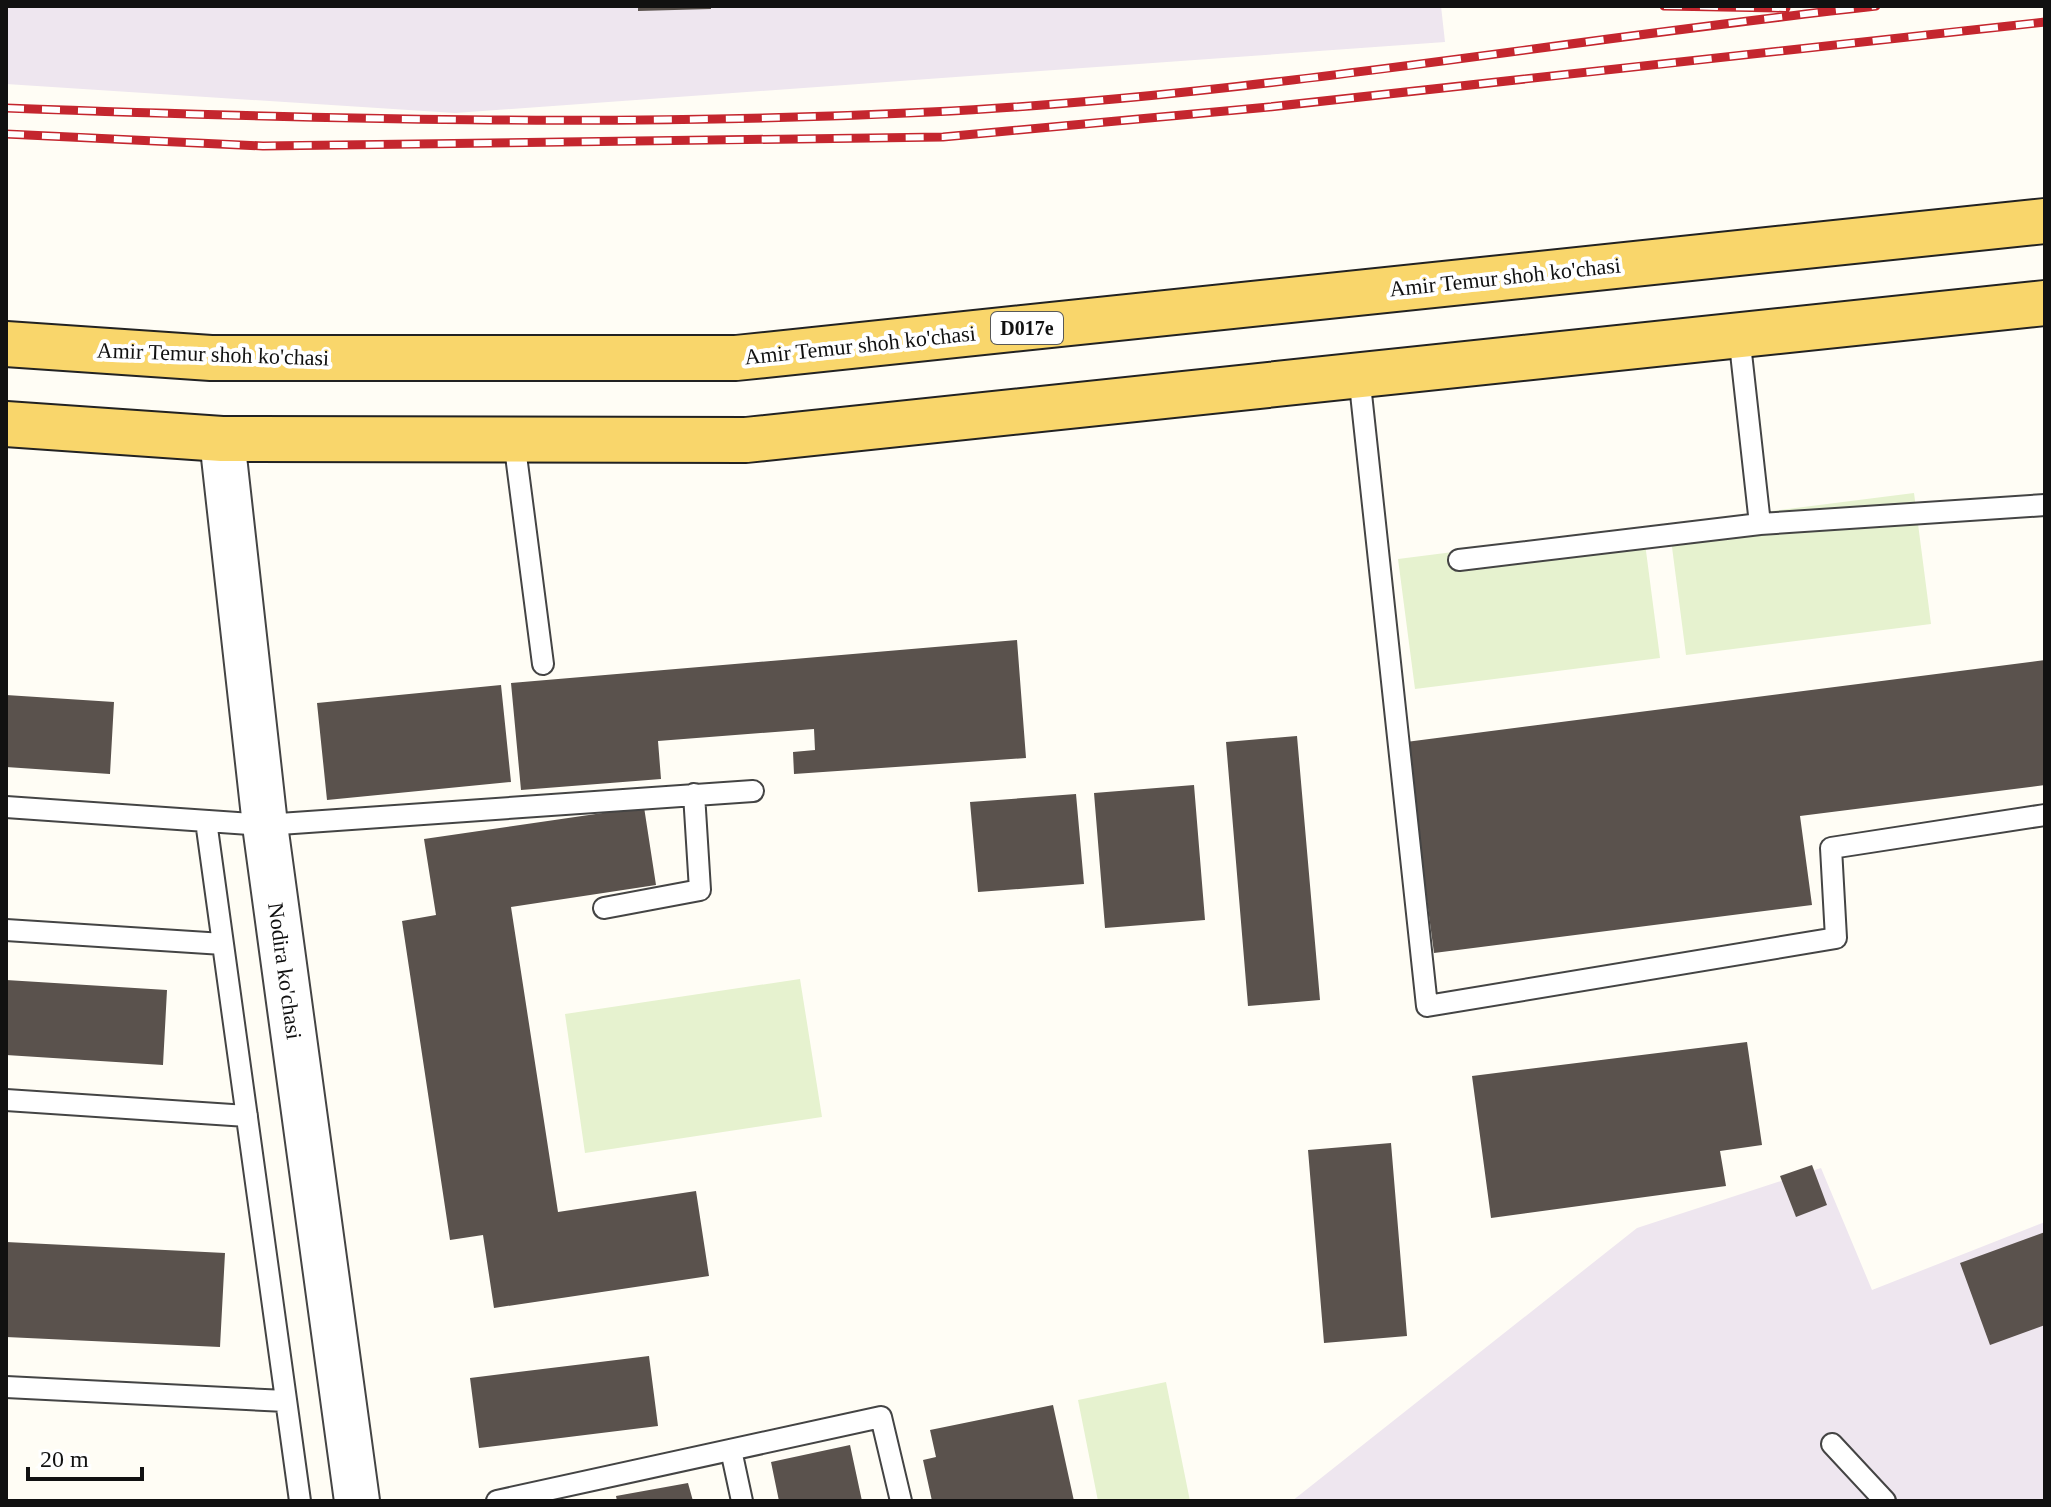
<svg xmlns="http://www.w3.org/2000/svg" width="2051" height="1507" font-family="Georgia,serif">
<rect width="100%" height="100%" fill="#fffdf5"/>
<path fill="#eee6ef" d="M6,6H1441L1445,42L455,113L6,84Z
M1821,1168L1872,1290L2045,1222V1501H1292L1637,1228Z"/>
<path fill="#e6f2cf" d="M1914,493L1931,624L1686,655L1669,524Z
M1643,528L1660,658L1415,689L1398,559Z
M800,979L822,1117L585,1153L565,1014Z
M1166,1382L1190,1501H1098L1078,1400Z"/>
<path fill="#5a524d" d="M638,6H711V9L638,11Z
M1017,640L1026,758L794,774L793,752L815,750L814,729L658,741L661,779L521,790L511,683Z
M2045,660V785L1800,816L1812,905L1434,953L1406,742Z
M501,685L511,782L327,800L317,703Z
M6,695L114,702L110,774L6,767Z
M1297,736L1320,1000L1248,1006L1226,742Z
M1194,785L1205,920L1105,928L1094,793Z
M1076,794L1084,884L978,892L970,802Z
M644,807L656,885L511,907L558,1212L696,1191L709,1276L494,1308L483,1235L450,1240L402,921L436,915L424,839Z
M6,980L167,990L163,1065L6,1055Z
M1747,1042L1762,1145L1720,1151L1726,1186L1491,1218L1472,1076Z
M1391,1143L1407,1336L1324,1343L1308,1150Z
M1812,1165L1827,1205L1796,1217L1780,1176Z
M2045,1232V1325L1990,1345L1960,1263Z
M6,1242L225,1253L220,1347L6,1337Z
M649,1356L658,1426L479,1448L470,1378Z
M1053,1405L1074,1501H932L923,1460L936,1457L930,1430Z
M850,1445L862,1501H779L771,1462Z
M688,1483L693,1501H617L616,1496Z"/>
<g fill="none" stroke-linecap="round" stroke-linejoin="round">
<defs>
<path id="service" d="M1739,335L1760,524
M1359,375L1427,1006L1836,938L1831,848L2045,815
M514,440L543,664
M1459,560L1760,524L2045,505
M6,807L265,825L753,791
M206,821L300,1501
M604,908L700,890L694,794
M6,930L223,944
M6,1100L247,1116
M6,1387L286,1401
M1832,1444L1885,1501
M731,1450L742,1501
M497,1501L881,1417L901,1501"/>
<path id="tertiary" d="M222,439L265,825L357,1501"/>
<path id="primary" d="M6,344L211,358H736L2045,221
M6,424L222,439L746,440L2045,303"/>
</defs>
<use href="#service" stroke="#444" stroke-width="24"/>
<use href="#tertiary" stroke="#444" stroke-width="48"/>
<use href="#primary" stroke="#222" stroke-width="48"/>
<use href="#service" stroke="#fff" stroke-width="20"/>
<use href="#tertiary" stroke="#fff" stroke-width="44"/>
<use href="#primary" stroke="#f9d66b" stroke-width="44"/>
<defs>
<path id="rail" d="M1664,6L1786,8
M6,108C314,119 622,127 930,112C1247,97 1561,40 1876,6
M6,134L263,146L943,137L1269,107L2045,22"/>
</defs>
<use href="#rail" stroke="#c4262e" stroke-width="9"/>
<use href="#rail" stroke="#fff" stroke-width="6" stroke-dasharray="18" stroke-linecap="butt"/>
</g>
<g text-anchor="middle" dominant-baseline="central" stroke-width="8" stroke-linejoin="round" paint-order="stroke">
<rect fill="#fff" stroke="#585858" stroke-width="2" x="991" y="312" width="72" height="32" rx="6"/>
<g font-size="20" font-weight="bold" fill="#111">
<text x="1027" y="328">D017e</text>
</g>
<g font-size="22" fill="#111" stroke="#fff">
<text transform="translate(1505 277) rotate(-6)">Amir Temur shoh ko'chasi</text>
<text transform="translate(860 345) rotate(-6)">Amir Temur shoh ko'chasi</text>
<text transform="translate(213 354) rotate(2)">Amir Temur shoh ko'chasi</text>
<text transform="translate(285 971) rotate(82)">Nodira ko'chasi</text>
</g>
</g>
<rect width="2051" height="1507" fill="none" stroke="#111111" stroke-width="16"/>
<path d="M28 1467v12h114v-12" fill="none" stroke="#111111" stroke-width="4"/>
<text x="40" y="1467" font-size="24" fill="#111111" stroke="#ffffff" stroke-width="6" paint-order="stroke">20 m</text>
</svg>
